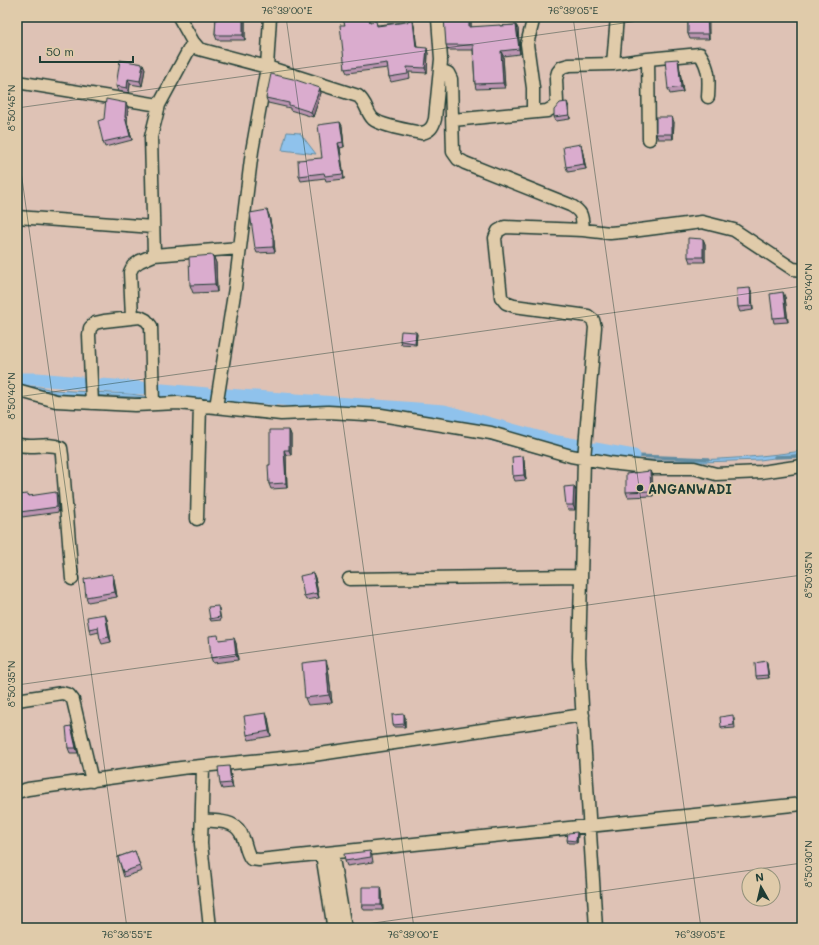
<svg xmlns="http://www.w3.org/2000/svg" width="819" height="945" font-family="Mali,sans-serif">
<rect width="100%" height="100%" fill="#dec2b5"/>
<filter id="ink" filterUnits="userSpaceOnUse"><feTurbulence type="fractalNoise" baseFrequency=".025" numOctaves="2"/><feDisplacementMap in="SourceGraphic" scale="8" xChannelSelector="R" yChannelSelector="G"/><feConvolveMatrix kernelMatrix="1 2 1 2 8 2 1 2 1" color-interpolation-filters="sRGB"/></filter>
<g filter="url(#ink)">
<path fill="#8fc2ec" stroke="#628da2" d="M287,132L300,133L316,154L282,150Z
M17,385L40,387L52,390L131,394L167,400L352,413L422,421L566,459L536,453L439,426L135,397L61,394L46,392Z
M802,451V454L760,460L646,464L631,459C688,462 746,459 802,451Z"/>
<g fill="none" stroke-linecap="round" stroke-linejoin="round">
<path stroke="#628da2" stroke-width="3.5" d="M634,456L708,459
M775,457L802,456"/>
<path stroke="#8fc2ec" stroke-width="13" d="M17,379H37L81,383
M101,385L142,388
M162,390L207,394
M227,395L444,411L552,441L575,445
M595,449L634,456"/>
<defs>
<path id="street" d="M179,17L193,42L199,49L267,67L358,96C367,103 366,112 373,119C381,126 411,131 422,133C430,131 433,127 435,119L441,59L438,19L439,17
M648,59L649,139
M441,62L440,70L448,73L451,79L453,152L458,159L465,163L570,205C583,212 582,217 583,230
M613,64L617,17
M17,82L159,105
M533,112V88L527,44L534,17
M453,120L547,111L554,107L557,102L556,79L558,72L562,67L569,65L613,64L648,59L700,54C710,69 709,80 708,97
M17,217L153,227
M154,255L151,137L159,105L193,42
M132,318L130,272L133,266L140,261L154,255L239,248
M17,390L56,401L135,405L178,403L281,414L328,412L381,415L491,433L571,456L610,463L654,468H694L716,474L761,472L802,466
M92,403L89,335L90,328L95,323L104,321L140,317L146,320L151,326L153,404
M216,407L235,288L252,151L267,67L270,17
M17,444C31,450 47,441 61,448L62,455L72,579
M197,519L200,405
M349,579L581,576
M17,700L62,693L69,695L73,700L92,781
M203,767L201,844L210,928
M17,792L28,789L181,768L313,755L583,715
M202,820C219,822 237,819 243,838C246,845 246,852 251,859L259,860L802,804
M332,853L345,928
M322,854L332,917L333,925L332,928
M596,928L579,658L584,459L595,327L593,320L588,316L514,306L506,303L501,297L495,238L498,231L505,227L583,230L610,233L632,231L702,222L734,230L793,269L802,270"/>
</defs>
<use href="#street" stroke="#1f3d34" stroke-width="15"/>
<use href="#street" stroke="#e0cbaa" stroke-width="12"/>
</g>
<path fill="#bb94b1" stroke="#1f3d34" d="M216,17H245V40H217L215,35Z
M342,17H369L370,22L378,25L413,21L414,26L417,47L428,53L427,73L409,72L410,78L391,82L389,77L388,68L347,73L345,69V25Z
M688,17H708L709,39H690L688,34Z
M471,22V27L500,26L516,25L518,29L520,54L503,56L505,88L476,89L475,84L473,50H448L446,45Z
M678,59L679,64L683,92L670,94L668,89Z
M143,64L145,69L142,86L130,84L129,93L118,91L116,86Z
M321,93L313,117L290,110V108L268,103L266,98Z
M126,103L128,108L127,122L132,140L105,147L103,142L104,119Z
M569,107L570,119L556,121L554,117Z
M340,122L342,126L344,147L340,148L344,179L326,181L325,178L301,181L299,176L322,158Z
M674,122L673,139H658L656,134Z
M582,149L586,169L568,172L566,167Z
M269,215L274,241L275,252L257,253L255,248Z
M703,239L705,244V262H690L688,257Z
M213,255L216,263L217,292L193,293L190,285Z
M750,288L752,293L753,310L740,312L738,307Z
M785,297L788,322L774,323L773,318Z
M417,334L416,345L401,344L400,341Z
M289,430L291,435V455H286L287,488L271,489L269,484L270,465Z
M523,456L524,461L526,480L515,481L513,476Z
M650,471L652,476L653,496L628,497L626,492Z
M574,486L576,491L575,510H568L566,505Z
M28,494L29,496L58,497L59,512L22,517L20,512Z
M313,573L315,578L319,598L306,600L304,596Z
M112,574L114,579L117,597L88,602L86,597Z
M219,608L221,620L211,621L210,619Z
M107,619L111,642L102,644L100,639L99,632L91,634L89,629Z
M220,640L236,643L238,660L213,663L211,658Z
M766,661L767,664L769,678L757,679L756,676Z
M328,667L332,703L308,705L305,698Z
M405,717V727H394L393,725Z
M268,718L271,736L249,740L247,735Z
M734,718L735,728L722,729L721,727Z
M71,726L73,731L78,753H70L68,748Z
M230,771L233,788L222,789L220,784Z
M578,835L577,843H568L567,840Z
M135,851L142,871L124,877L118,857Z
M370,851L372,856L373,862L347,866L345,861Z
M381,887L382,892L383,910H364L362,905Z"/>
<path fill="#997890" stroke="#1f3d34" d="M243,17H245V40L243,35Z
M469,17L471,22V32L469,27Z
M707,17H708L709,18V39L708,34Z
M413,21L414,26L417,52L416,47Z
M516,25L518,29L520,54L519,49Z
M427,48L428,53L427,73L425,68Z
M501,51L503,56L505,88L503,83Z
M678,59L679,64L683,92L681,87Z
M143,64L145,69L142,86L140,81Z
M128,79L130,84L129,93L127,88Z
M320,88L321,93L313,117L311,112Z
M567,102L569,107L570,119L569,115Z
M126,103L128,108L127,122L132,140L125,117Z
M672,117L674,122L673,139L672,134Z
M340,122L342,126L344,147L343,142Z
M338,143L340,148L344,179L343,174Z
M581,144L586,169L584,164Z
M267,210L269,215L274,241L275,252L273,247Z
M703,239L705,244V262L703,257Z
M213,255L216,263L217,292L215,284Z
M750,288L752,293L753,310L752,306Z
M783,292L785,297L788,322L786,317Z
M416,332L417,334L416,345L415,343Z
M289,430L291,435V455L289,450Z
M284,450L286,455L287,488L286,483Z
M523,456L524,461L526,480L524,475Z
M650,471L652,476L653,496L651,491Z
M574,486L576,491L575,510L573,505Z
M56,492L58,497L59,512L57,507Z
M313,573L315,578L319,598L317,593Z
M112,574L114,579L117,597L115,592Z
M105,614L107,619L111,642L109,637Z
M234,638L236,643L238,660L236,655Z
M326,660L328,667L332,703L329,695Z
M766,661L767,664L769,678L768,675Z
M266,713L268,718L271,736L269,731Z
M404,714L405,717V727L404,724Z
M71,726L73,731L78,753L76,748Z
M229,766L230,771L233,788L231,783Z
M577,832L578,835L577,843L576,841Z
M381,887L382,892L383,910L381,905Z"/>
<path fill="#daacce" stroke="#1f3d34" d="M216,17H243V35H215Z
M342,17H368L370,22L376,21L377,26L413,21L416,47L427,48L425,68L407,67L408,74L389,77L387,63L345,69L340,25H345Z
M444,17H469V27L500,25V26L516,25L519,49L501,51L503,83L475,84L473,45H446Z
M688,17H707L708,34H688Z
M678,59L681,87L668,89L665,60Z
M120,60L143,64L140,81L128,79L127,88L116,86Z
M271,74L293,79L320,88L311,112L289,105V103L266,98Z
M106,99L126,103L125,117L130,136L103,142L98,121L104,119Z
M567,102L569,115L554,117V110L560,103Z
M656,117H672V134H656Z
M340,122L343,142L338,143L343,174L325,176L324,173L299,176L298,160L322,158L318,125Z
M581,144L584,164L566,167L563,147Z
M267,210L273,236V247L255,248L250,213Z
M688,238L703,239V257H688Z
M213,255L215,284L190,285L189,257Z
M750,288L752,306L738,307L737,289Z
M783,292L786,317L773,318L770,294Z
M401,331L416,332L415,343L400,341Z
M270,430H289V450H284L286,483L269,484L268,465H270Z
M523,456L524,475L513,476L512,457Z
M650,471L651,491L626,492V474Z
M574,486L573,505H566L564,487Z
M56,492L57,507L20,512L17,495L28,494L29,496Z
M313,573L317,593L304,596L300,576Z
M112,574L115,592L86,597L84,579Z
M218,606L220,617L210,619L208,607Z
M105,614L109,637L100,639L98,627L89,629L87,617Z
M218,635L219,640L234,638L236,655L211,658L209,636Z
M326,660L329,695L305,698L302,663Z
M766,661L768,675L756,676L755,663Z
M266,713L269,731L247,735L244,716Z
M404,714V724L393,725L392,715Z
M733,715L734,725L721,727L720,717Z
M71,726L76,748H68L66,727Z
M229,766L231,783L220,784L218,767Z
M577,832L576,841L567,840L568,833Z
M135,851L140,866L123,872L118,857Z
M370,851L371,857L345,861L344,854Z
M362,887H381V905H362Z"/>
</g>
<path fill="none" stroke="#1f3d34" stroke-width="1" stroke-opacity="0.45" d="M286,17L414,928M573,17L701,928M17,108L667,17M17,143L127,928M17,397L802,286M17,685L802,575M338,928L802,863"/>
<circle fill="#1f3d34" stroke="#e0cbaa" stroke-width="1.5" cx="640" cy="488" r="4"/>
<g text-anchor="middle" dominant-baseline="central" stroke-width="3.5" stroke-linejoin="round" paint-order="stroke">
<g font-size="13" font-weight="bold" fill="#1f3d34" stroke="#e0cbaa" text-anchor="start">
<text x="648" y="488">ANGANWADI</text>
</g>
</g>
<rect width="819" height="945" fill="none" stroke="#e0cbaa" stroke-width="44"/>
<g transform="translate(761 887) rotate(352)"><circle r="19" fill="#e0cbaa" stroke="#93927b"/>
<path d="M0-3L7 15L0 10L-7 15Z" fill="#1f3d34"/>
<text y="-6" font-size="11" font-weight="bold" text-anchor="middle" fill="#1f3d34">N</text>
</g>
<path d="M40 56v6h93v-6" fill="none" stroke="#1f3d34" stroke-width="2"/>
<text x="46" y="56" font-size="12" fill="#1f3d34" stroke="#e0cbaa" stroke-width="3" paint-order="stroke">50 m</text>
<rect x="22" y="22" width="775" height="901" fill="none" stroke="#1f3d34" stroke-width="1.5"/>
<g font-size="10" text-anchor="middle" fill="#1f3d34">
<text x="287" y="14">76°39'00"E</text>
<text x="573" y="14">76°39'05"E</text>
<text transform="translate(11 108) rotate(-90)" y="4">8°50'45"N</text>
<text transform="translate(808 287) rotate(-90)" y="4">8°50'40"N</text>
<text transform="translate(11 396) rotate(-90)" y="4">8°50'40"N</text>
<text transform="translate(808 575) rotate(-90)" y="4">8°50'35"N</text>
<text transform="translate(11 684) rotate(-90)" y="4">8°50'35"N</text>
<text transform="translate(808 864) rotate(-90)" y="4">8°50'30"N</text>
<text x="127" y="938">76°38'55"E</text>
<text x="413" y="938">76°39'00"E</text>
<text x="700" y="938">76°39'05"E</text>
</g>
</svg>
